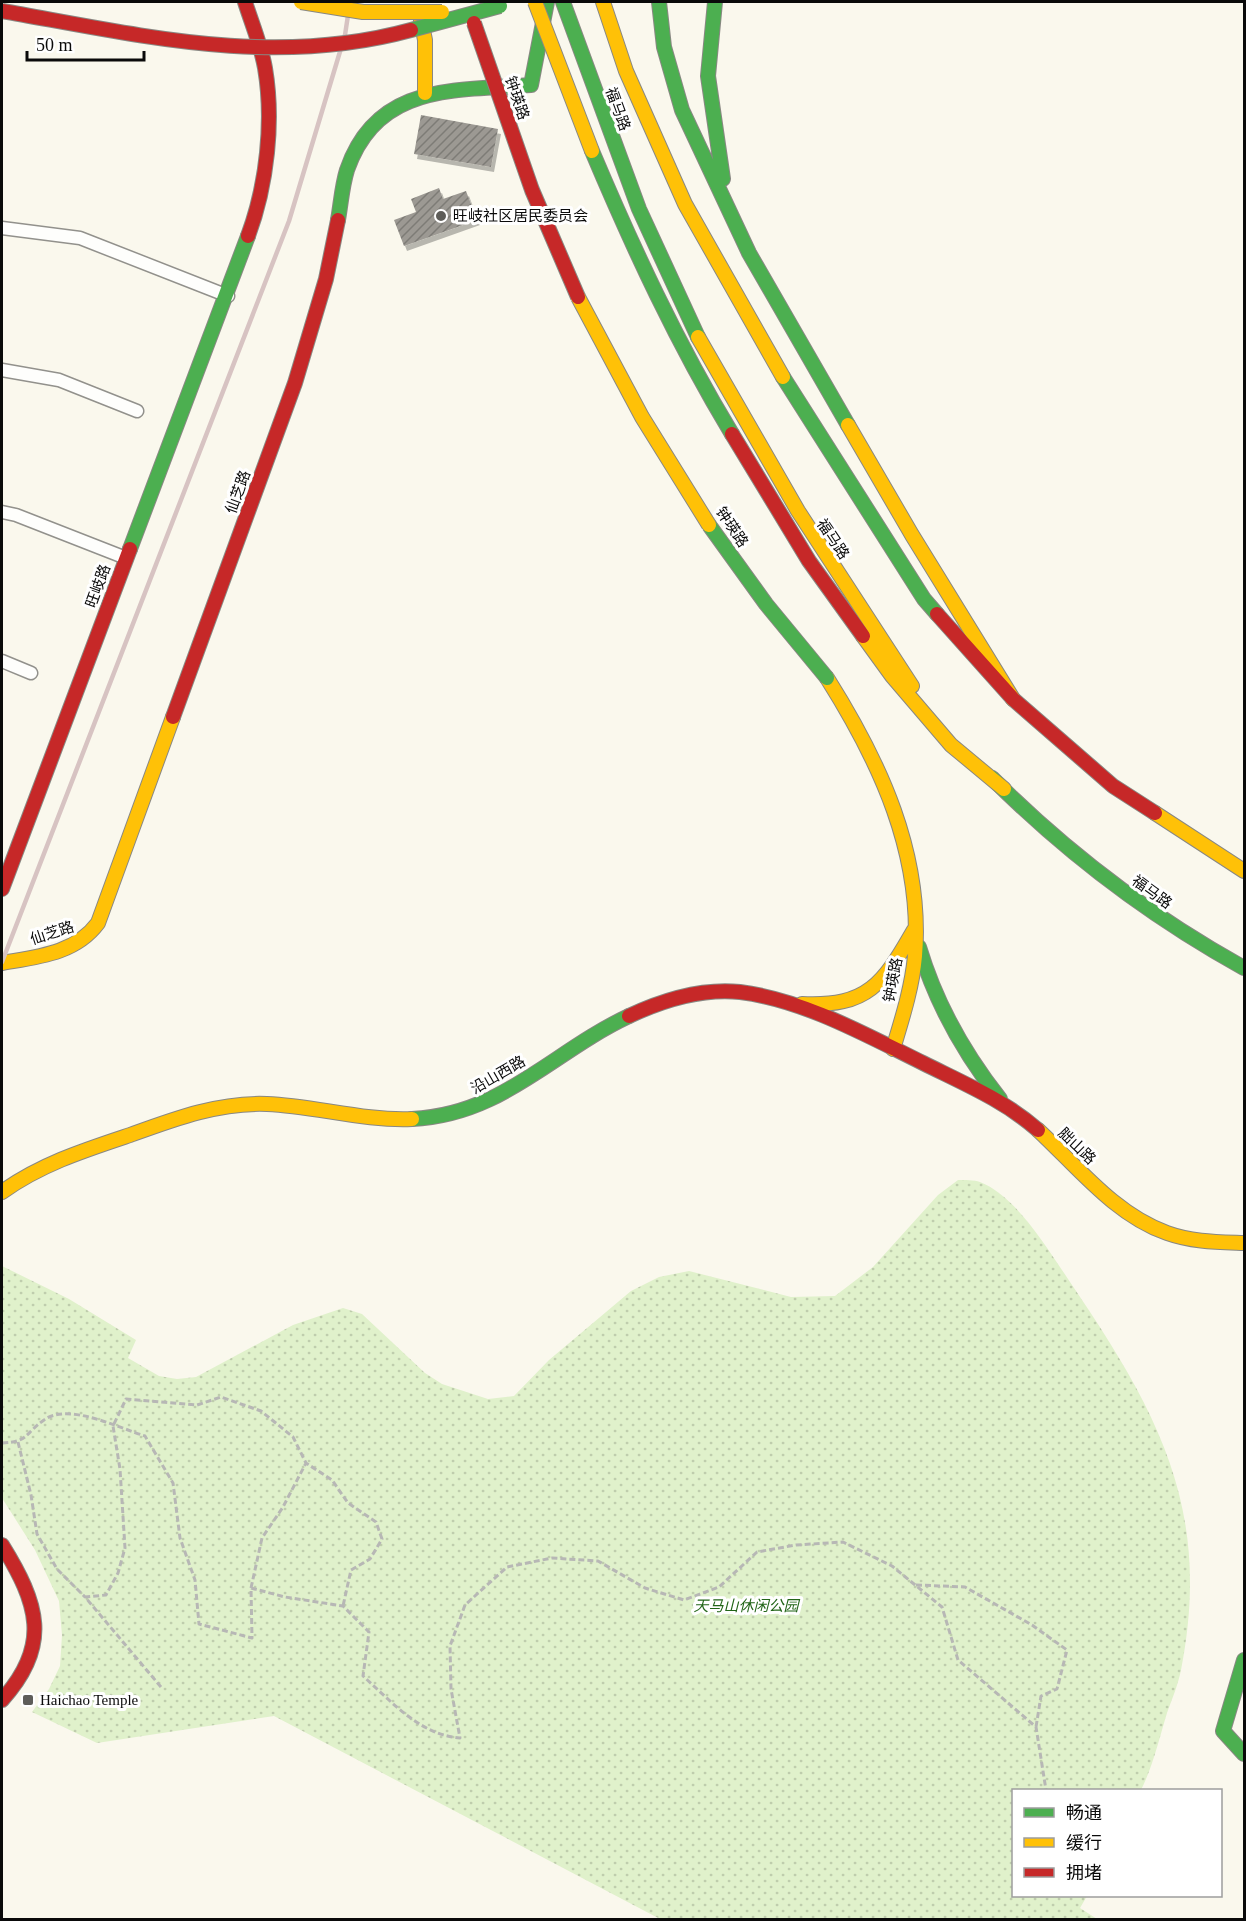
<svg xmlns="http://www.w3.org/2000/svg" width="1246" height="1921" font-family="'Times New Roman','Noto Sans SC',serif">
<defs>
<pattern id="park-dots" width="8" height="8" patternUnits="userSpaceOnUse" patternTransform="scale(1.5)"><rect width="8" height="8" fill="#e0f1cb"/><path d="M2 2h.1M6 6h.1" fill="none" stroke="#bfcdad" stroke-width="1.8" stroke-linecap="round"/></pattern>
<pattern id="building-hatch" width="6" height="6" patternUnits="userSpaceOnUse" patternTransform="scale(1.5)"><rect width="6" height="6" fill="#9c9993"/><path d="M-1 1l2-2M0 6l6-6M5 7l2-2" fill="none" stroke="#7d7b76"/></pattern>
<filter id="shadow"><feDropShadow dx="3" dy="5" stdDeviation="0" flood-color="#0004"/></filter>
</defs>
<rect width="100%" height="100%" fill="#faf8ed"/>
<path fill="url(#park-dots)" d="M958,1180C965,1180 974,1180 980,1182C1016,1196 1047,1248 1068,1279C1156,1409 1213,1507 1181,1670C1178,1685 1172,1699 1167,1713C1159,1739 1153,1766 1141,1790H1014V1896H1087L1080,1908L1097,1919H660L274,1716L97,1743L32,1712L49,1689L60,1666L62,1635L59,1601L35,1550L2,1498V1266L69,1299L136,1340L128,1358L159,1376L177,1379L196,1377L293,1325L343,1308L362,1314L425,1373L442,1384L488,1399L514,1396L549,1360L631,1291L659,1277L689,1271L791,1297L835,1296L873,1267L938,1195Z"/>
<path fill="url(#building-hatch)" filter="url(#shadow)" d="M421,115L498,129L491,167L414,154Z
M439,188L443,199L466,191L477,220L404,246L394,220L416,212L411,199Z"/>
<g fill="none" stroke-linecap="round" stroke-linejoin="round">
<defs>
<path id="street" d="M2,228L80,238L228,296
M2,370L59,380L137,411
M2,512L16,515L126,558
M2,661L31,673"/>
<path id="fast" d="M563,2L639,209L698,337
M659,2L664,47L682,110L749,253L848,425
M715,2L708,76L723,179
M592,151C633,248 677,343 732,434
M338,220C341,203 342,186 347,170C377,83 455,91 531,85L547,2
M783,377L924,599L937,614
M130,549L248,236
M992,778C1068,854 1150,916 1244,968
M919,947C936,1004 963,1052 1000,1099
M412,1119C502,1115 552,1052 629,1016
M1244,1660L1223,1731L1244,1754"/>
<path id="slow" d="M603,2L626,71L685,204L783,377
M420,15L425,40V93
M698,337L798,511L912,686
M848,425L912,535L1013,699
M863,636L892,676L951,745L1004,789
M827,678C880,762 923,854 915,956C912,988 902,1019 893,1049
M1155,813L1244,871
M2,963C37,957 75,954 98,923L173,717
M802,1004C868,1007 883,984 914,930
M1038,1130C1077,1166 1115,1215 1167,1233C1192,1242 1217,1242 1244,1243
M2,1192C41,1164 85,1150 130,1135C174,1119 219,1102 267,1104C315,1106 363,1121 412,1119"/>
<path id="jam" d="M245,2C252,24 261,45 265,68C274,121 267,185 248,236
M732,434L809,561L863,636
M937,614L1013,699L1113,786L1155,813
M173,717L295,383L326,279L338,220
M2,889L130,549
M629,1016C663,1000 702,988 740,992C804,1000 866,1035 923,1063C963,1083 1004,1100 1038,1130
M2,1545C38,1603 52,1645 2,1700"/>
</defs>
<use href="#street" stroke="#92918c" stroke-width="15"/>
<use href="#fast" stroke="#898883" stroke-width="16"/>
<use href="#slow" stroke="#898883" stroke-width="16"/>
<use href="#jam" stroke="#898883" stroke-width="16"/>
<path stroke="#b7b7b5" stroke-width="3" stroke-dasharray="6 3" stroke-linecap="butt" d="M18,1442L31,1495L37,1534L57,1569L85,1597
M2,1443C29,1442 24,1434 44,1420C68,1402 119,1428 145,1436L173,1483L180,1538L195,1580L199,1624L252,1638L251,1588L285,1597L343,1606L369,1632L363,1676C392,1702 420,1735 460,1738L451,1689L450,1646L465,1605L507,1567L552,1558L598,1561L645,1588L684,1600L719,1587L757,1552L796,1545L843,1542L892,1566L942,1607L958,1660L1036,1727L1046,1790
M916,1585L965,1587L1032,1625L1067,1650L1057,1689L1041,1696L1036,1727
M251,1588L262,1538L283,1507L306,1463
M161,1687L85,1597L106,1595L118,1573L125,1548L120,1469L113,1426L126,1399L197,1405L221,1397L261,1411L293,1437L306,1463L332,1480L348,1503L376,1522L382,1539L370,1559L351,1570L343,1606"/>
<use href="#street" stroke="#fefefc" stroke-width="12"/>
<use href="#fast" stroke="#4caf50" stroke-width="14"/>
<use href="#slow" stroke="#ffc107" stroke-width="14"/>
<use href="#jam" stroke="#c62828" stroke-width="14"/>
<path stroke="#d7c3c2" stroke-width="4.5" d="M2,962L289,221L345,35L350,2"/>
<defs>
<path id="fast-bridge" d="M411,30L500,6
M709,525L766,604L827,678"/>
<path id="slow-bridge" d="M301,2L363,12H442
M535,2L592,151
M578,297L642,417L709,525"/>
<path id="jam-bridge" d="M2,11C139,35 273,68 411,30
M474,23L532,190L578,297"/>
</defs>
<use href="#fast-bridge" stroke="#898883" stroke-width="16" stroke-linecap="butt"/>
<use href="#slow-bridge" stroke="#898883" stroke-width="16" stroke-linecap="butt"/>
<use href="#jam-bridge" stroke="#898883" stroke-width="16" stroke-linecap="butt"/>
<use href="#fast-bridge" stroke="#4caf50" stroke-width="14"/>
<use href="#slow-bridge" stroke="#ffc107" stroke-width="14"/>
<use href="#jam-bridge" stroke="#c62828" stroke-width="14"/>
</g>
<g fill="#5e5d59" stroke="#fff" stroke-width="2">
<circle cx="441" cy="216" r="6"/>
<rect x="22" y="1694" width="12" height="12" rx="3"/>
</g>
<g text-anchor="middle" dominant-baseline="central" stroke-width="6" stroke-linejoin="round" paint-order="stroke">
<g font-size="15" fill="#0a0a0a" stroke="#fff">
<text transform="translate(517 98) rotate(71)">钟瑛路</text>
<text transform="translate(618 109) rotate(70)">福马路</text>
<text transform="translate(238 492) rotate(-70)">仙芝路</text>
<text transform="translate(732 527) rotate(56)">钟瑛路</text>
<text transform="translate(833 539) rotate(56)">福马路</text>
<text transform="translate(98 586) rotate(-70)">旺岐路</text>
<text transform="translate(1152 892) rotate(36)">福马路</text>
<text transform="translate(52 933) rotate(-18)">仙芝路</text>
<text transform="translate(893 980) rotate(-79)">钟瑛路</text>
<text transform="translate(498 1075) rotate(-30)">沿山西路</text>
<text transform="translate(1077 1146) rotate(44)">胐山路</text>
</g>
<g font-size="15" fill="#0a0a0a" stroke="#fff" text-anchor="start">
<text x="453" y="216">旺岐社区居民委员会</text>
<text x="40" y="1700">Haichao Temple</text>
</g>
<g font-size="15" font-style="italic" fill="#226518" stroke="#fff">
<text x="746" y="1606">天马山休闲公园</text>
</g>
</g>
<rect width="1246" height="1921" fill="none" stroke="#0a0a0a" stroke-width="6"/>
<rect x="1012" y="1789" width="210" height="108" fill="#ffffff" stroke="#9d9d9d" stroke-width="1.5"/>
<rect x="1024" y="1808" width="30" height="9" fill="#4caf50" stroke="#9d9d9d" stroke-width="1.5"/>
<text x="1066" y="1819" font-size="18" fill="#0a0a0a">畅通</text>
<rect x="1024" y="1838" width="30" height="9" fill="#ffc107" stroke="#9d9d9d" stroke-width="1.5"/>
<text x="1066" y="1849" font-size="18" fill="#0a0a0a">缓行</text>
<rect x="1024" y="1868" width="30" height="9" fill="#c62828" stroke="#9d9d9d" stroke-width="1.5"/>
<text x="1066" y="1879" font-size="18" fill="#0a0a0a">拥堵</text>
<path d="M27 51v9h117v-9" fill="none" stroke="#0a0a0a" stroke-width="3"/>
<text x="36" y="51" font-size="18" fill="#0a0a0a" stroke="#ffffff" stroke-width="4.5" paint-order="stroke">50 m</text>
</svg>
